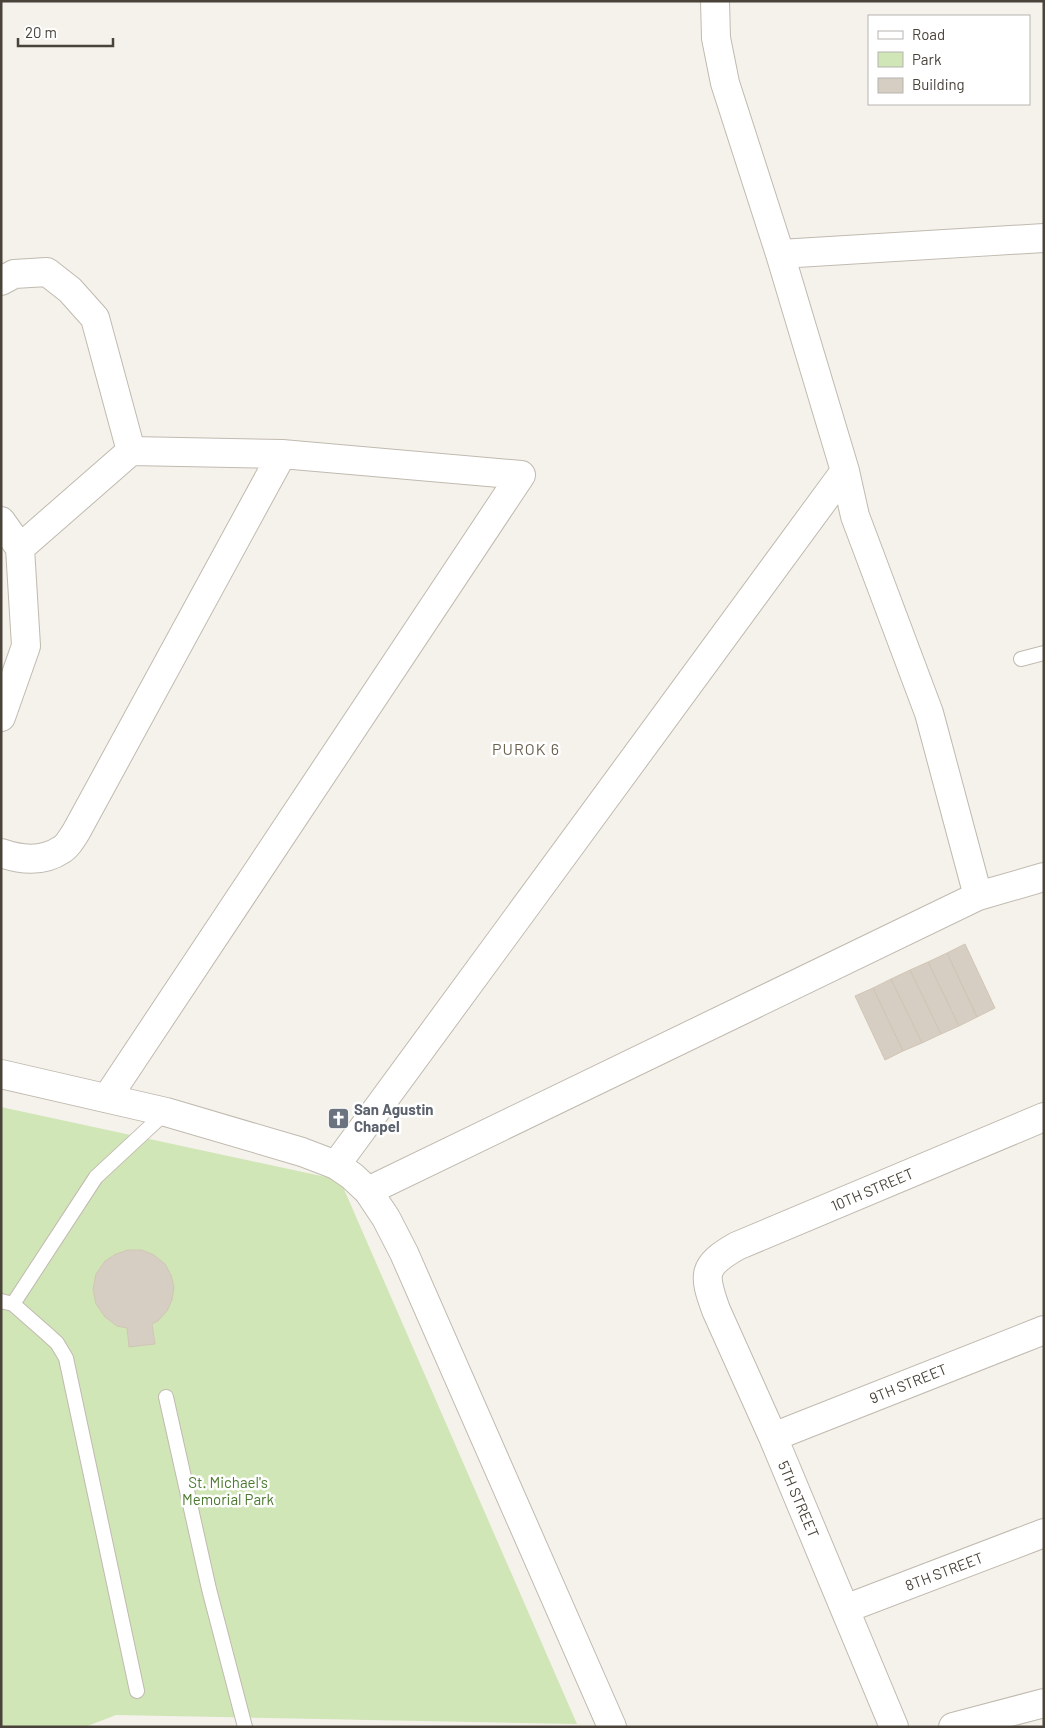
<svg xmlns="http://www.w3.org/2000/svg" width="1045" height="1728" font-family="Barlow,sans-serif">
<rect width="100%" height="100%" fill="#f5f2ec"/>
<path fill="#d1e6b7" d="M1,1107L340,1180L577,1724L116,1715L85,1727H1Z"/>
<path fill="#d6cec2" stroke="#d1c6b5" d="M965,944L995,1008L977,1017L947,953Z
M947,953L977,1017L959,1026L928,962Z
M928,962L959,1026L941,1034L910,970Z
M910,970L941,1034L922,1043L891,979Z
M891,979L922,1043L903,1051L873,988Z
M873,988L903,1051L885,1060L855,996Z
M128,1250H142L154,1255L165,1264L171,1275L174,1287L172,1300L167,1311L158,1321L152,1324L155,1344L129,1347L127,1328L117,1326L105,1317L96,1304L93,1289L96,1274L105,1261L116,1254Z"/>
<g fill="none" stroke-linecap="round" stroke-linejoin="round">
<defs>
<path id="service" d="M1021,659L1044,653
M1,1301L13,1304L46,1333L57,1343L66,1358L137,1691
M13,1304L96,1177L166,1112
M166,1397L209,1589L245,1727"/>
<path id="minor" d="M715,1L716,38L725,83L780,254L845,471L855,516L929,713L978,896
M780,254L1044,238
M1,281L14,274L47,272L70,290L95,318L131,451
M1,521L20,548L26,646L1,717
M20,548L131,451L282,454L521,475L107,1098
M1,853C21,860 43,862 61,850C67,847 72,838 76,832L282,454
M336,1165L845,471
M368,1191L978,896L1044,877
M773,1437L1044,1330
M845,1609L1044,1533
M894,1727L773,1437L716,1310C703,1274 702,1266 737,1246L1044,1117
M953,1727L1044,1703"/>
<path id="tertiary" d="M1,1074L166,1112L302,1152L336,1165L352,1176L368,1191L386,1218L404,1253L612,1727"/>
</defs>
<use href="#service" stroke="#c0baaf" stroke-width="16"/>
<use href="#minor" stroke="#c0baaf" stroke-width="30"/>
<use href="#tertiary" stroke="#c0baaf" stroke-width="30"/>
<use href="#service" stroke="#fff" stroke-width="14"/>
<use href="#minor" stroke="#fff" stroke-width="28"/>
<use href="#tertiary" stroke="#fff" stroke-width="28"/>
</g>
<defs>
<symbol id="church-square" viewBox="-11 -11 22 22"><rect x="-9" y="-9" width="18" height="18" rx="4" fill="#6b7280" stroke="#fff"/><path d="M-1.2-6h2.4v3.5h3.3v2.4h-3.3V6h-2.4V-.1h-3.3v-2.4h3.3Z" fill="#fff"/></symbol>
</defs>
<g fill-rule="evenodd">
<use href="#church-square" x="326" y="1106" width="25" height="25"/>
</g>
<g text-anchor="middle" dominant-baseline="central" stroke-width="5" stroke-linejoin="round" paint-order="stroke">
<g font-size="15" font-weight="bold" fill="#5b616d" stroke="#fff" text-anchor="start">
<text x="354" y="1109">San Agustin<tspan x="354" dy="17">Chapel</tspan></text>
</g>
<g font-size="15" fill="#49433a" stroke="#fff">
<text transform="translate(872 1189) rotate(-23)">10TH STREET</text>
<text transform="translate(908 1383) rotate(-22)">9TH STREET</text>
<text transform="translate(799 1499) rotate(67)">5TH STREET</text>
<text transform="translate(944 1571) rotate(-21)">8TH STREET</text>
</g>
<g font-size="15" fill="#4b792f" stroke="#fff">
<text x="228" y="1482">St. Michael's<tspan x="228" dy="17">Memorial Park</tspan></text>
</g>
<g font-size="16" letter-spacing="1" fill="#6b6151" stroke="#fff">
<text x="526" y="748">PUROK 6</text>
</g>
</g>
<rect width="1045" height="1728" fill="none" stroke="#49433a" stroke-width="5"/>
<rect x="868" y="15" width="162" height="90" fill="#ffffff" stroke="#b6b4b0"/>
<rect x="878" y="31" width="25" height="8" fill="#ffffff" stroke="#b6b4b0"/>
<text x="912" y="40" font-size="15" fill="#49433a">Road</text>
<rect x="878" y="52" width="25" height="15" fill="#d1e6b7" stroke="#b6b4b0"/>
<text x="912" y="65" font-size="15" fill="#49433a">Park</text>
<rect x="878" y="78" width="25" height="15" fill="#d6cec2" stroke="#b6b4b0"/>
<text x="912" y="90" font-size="15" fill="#49433a">Building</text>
<path d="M18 38v8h95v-8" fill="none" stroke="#49433a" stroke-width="2.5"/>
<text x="25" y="38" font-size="15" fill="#49433a" stroke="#ffffff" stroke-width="4" paint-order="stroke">20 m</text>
</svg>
